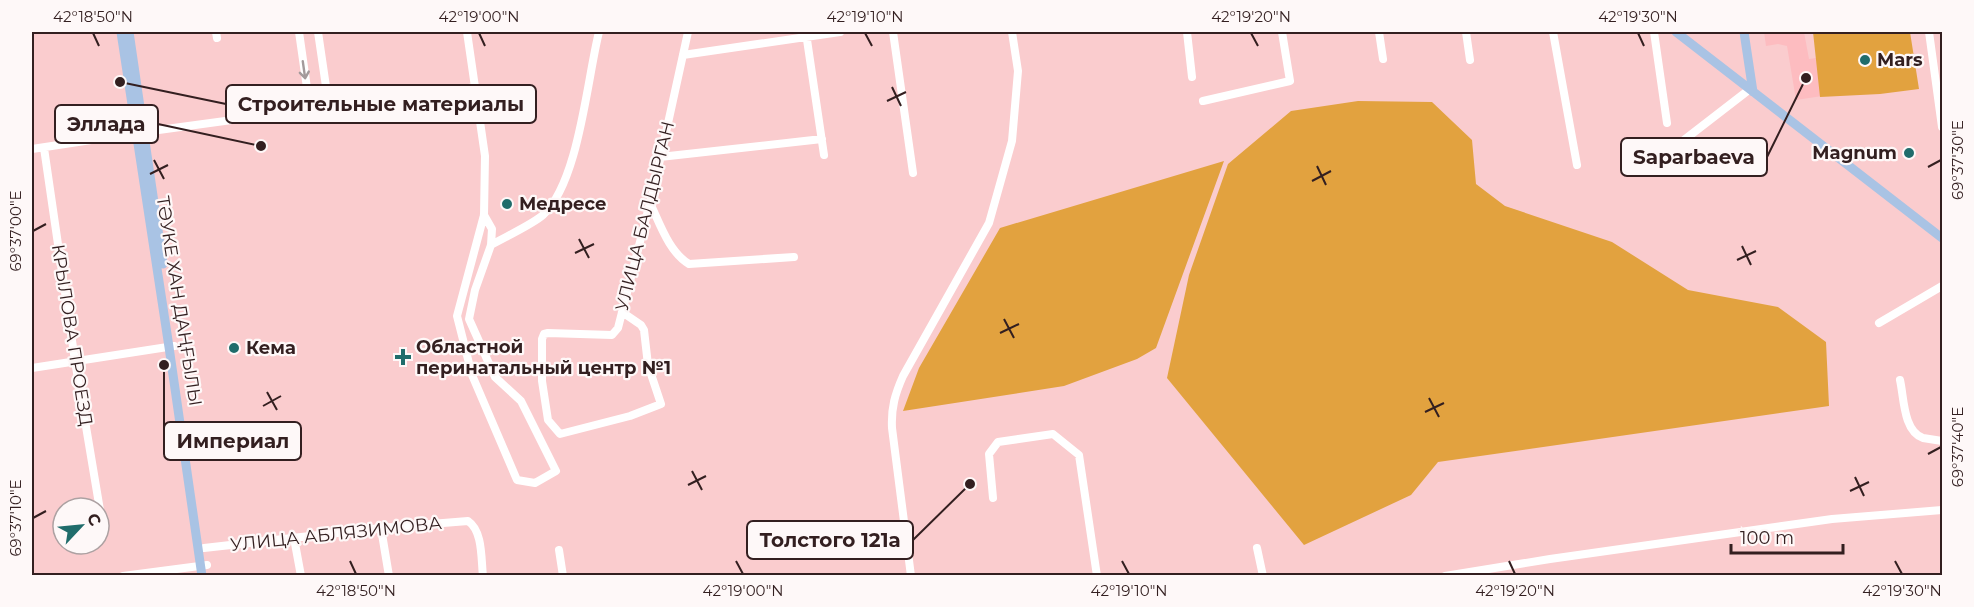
<svg xmlns="http://www.w3.org/2000/svg" width="1974" height="607" font-family="Montserrat,sans-serif">
<rect width="100%" height="100%" fill="#faccce"/>
<path fill="#fdbcc0" d="M1764,32H1804L1809,59L1816,58L1822,96L1796,100L1787,46L1778,44L1766,46Z"/>
<path fill="#e2a23f" d="M1813,32H1910L1919,89L1880,94L1820,97Z
M1358,101L1432,102L1472,140L1476,184L1505,206L1612,242L1688,290L1778,307L1826,342L1829,406L1438,462L1411,495L1304,545L1167,378L1189,275L1228,164L1291,111Z
M1224,161L1156,348L1137,359L1064,386L903,411L919,368L1000,228Z"/>
<g fill="none" stroke-linecap="round" stroke-linejoin="round">
<path stroke="#fff" stroke-width="8" d="M216,32L217,38
M299,32L310,109
M318,32L329,107
M467,32L485,156L484,215L457,316L472,375L517,480L535,483L556,471L521,401L495,377L469,319L475,290L491,245L492,229L484,215
M893,32L913,173
M1187,32L1192,77
M1379,32L1383,59
M1466,32L1470,60
M1553,32L1577,165
M1654,32L1667,123
M1929,32L1942,127
M806,33L824,155
M683,55L840,32
M1203,101L1290,81L1282,32
M1684,140L1750,89
M44,148L75,361L102,522
M32,149L144,132L476,87
M660,157L822,139
M650,203C660,224 669,252 689,264L794,257
M491,245C505,237 533,224 543,215C579,182 587,79 599,32
M622,312L641,325L644,330L648,365L661,404L630,416L560,434L548,420L542,381V339L544,334L548,333L612,335L618,328L654,187L688,32
M1879,323L1942,286
M32,368L174,346
M1900,380C1904,397 1903,431 1923,438C1929,439 1936,440 1942,441
M993,498L989,454L998,442L1053,434L1079,455L1097,576
M381,528L389,576
M294,538L301,576
M204,548L381,528L468,521C483,531 481,559 483,576
M1257,548L1263,576
M559,550L563,576
M123,576L207,565
M911,576L892,428C891,408 895,394 903,376L989,223L1012,141L1018,71L1012,32
M1445,576L1550,559L1832,519L1942,510"/>
<path stroke="#a9c3e4" stroke-width="9" d="M121,32L169,347L202,576
M129,32L163,264
M1676,32L1942,238
M1744,32L1753,92"/>
</g>
<defs><path id="oneway-shaft" d="M-6 0H5M1.5-3L5.5 0L1.5 3" fill="none" stroke-width="1.6" stroke-linecap="round" stroke-linejoin="round" transform="scale(1.5)"/></defs>
<use stroke="#a39a9b" href="#oneway-shaft" transform="translate(304 70) rotate(82)"/>
<path fill="none" stroke="#331f20" stroke-width="2" d="M93,33L99,46M479,33L485,46M865,33L872,46M1251,33L1258,46M1638,33L1644,46M892,87L901,106M887,101L906,92M154,160L164,179M1317,166L1326,185M1928,167L1941,160M150,174L168,165M1312,181L1331,171M33,231L46,224M579,239L589,258M1742,246L1751,265M575,253L594,244M1737,260L1756,251M1004,319L1014,338M1000,333L1019,324M267,392L277,410M1429,398L1439,417M263,406L281,396M1425,412L1444,403M1928,454L1941,447M692,471L702,490M1855,477L1864,496M688,485L706,476M1850,491L1869,482M33,518L46,511M350,561L356,574M736,561L743,574M1122,561L1129,574M1509,561L1515,574M1895,561L1902,574"/>
<g fill="#206c6b" stroke="#fef8f8" stroke-width="2">
<circle cx="1865" cy="60" r="6"/>
<circle cx="1909" cy="153" r="6"/>
<circle cx="507" cy="204" r="6"/>
<circle cx="234" cy="348" r="6"/>
<path d="M400 348h6v6h6v6h-6v6h-6v-6h-6v-6h6z"/>
</g>
<g text-anchor="middle" dominant-baseline="central" stroke-width="4.5" stroke-linejoin="round" paint-order="stroke">
<g font-size="18" font-weight="bold" fill="#331f20" stroke="#fef8f8" text-anchor="start">
<text x="1877" y="60">Mars</text>
<text x="1897" y="153" text-anchor="end">Magnum</text>
<text x="519" y="204">Медресе</text>
<text x="416" y="347">Областной<tspan x="416" dy="21">перинатальный центр №1</tspan></text>
<text x="246" y="348">Кема</text>
</g>
<g font-size="18" fill="#331f20" stroke="#fef8f8">
<text transform="translate(645 216) rotate(-76)">УЛИЦА БАЛДЫРГАН</text>
<text transform="translate(179 301) rotate(81)">ТӘУКЕ ХАН ДАҢҒЫЛЫ</text>
<text transform="translate(72 335) rotate(81)">КРЫЛОВА ПРОЕЗД</text>
<text transform="translate(336 534) rotate(-6)">УЛИЦА АБЛЯЗИМОВА</text>
</g>
</g>
<path fill="none" stroke="#331f20" stroke-width="2" d="M120 82L226 104M261 146L158 124M1806 78L1767 157M164 365L164 441M970 484L913 540"/>
<g fill="#331f20" stroke="#fef8f8" stroke-width="2">
<circle cx="120" cy="82" r="6"/>
<circle cx="261" cy="146" r="6"/>
<circle cx="1806" cy="78" r="6"/>
<circle cx="164" cy="365" r="6"/>
<circle cx="970" cy="484" r="6"/>
</g>
<g fill="#fef8f8" stroke="#331f20" stroke-width="2">
<rect x="226" y="85" width="310" height="38" rx="6"/>
<rect x="55" y="105" width="103" height="38" rx="6"/>
<rect x="1621" y="138" width="146" height="38" rx="6"/>
<rect x="164" y="422" width="137" height="38" rx="6"/>
<rect x="747" y="521" width="166" height="38" rx="6"/>
</g>
<g font-size="20" text-anchor="middle" font-weight="bold" fill="#331f20">
<text x="381" y="111">Строительные материалы</text>
<text x="106" y="131">Эллада</text>
<text x="1694" y="164">Saparbaeva</text>
<text x="233" y="448">Империал</text>
<text x="830" y="547">Толстого 121а</text>
</g>
<rect width="1974" height="607" fill="none" stroke="#fef8f8" stroke-width="66"/>
<g transform="translate(81 526) rotate(64)"><circle r="28" fill="#fef8f8" stroke="#ada1a2" stroke-width="1.5"/>
<path d="M0-4.5L10 22L0 15L-10 22Z" fill="#206c6b"/>
<text y="-9" font-size="16" font-weight="bold" text-anchor="middle" fill="#331f20">С</text>
</g>
<path d="M1731 544v9h112v-9" fill="none" stroke="#331f20" stroke-width="3"/>
<text x="1740" y="544" font-size="18" fill="#331f20" stroke="#fef8f8" stroke-width="4.5" paint-order="stroke">100 m</text>
<rect x="33" y="33" width="1908" height="541" fill="none" stroke="#331f20" stroke-width="2"/>
<g font-size="15" text-anchor="middle" fill="#331f20">
<text x="93" y="22">42°18'50"N</text>
<text x="479" y="22">42°19'00"N</text>
<text x="865" y="22">42°19'10"N</text>
<text x="1251" y="22">42°19'20"N</text>
<text x="1638" y="22">42°19'30"N</text>
<text transform="translate(1958 160) rotate(-90)" y="5">69°37'30"E</text>
<text transform="translate(16 231) rotate(-90)" y="5">69°37'00"E</text>
<text transform="translate(1958 447) rotate(-90)" y="5">69°37'40"E</text>
<text transform="translate(16 518) rotate(-90)" y="5">69°37'10"E</text>
<text x="356" y="596">42°18'50"N</text>
<text x="743" y="596">42°19'00"N</text>
<text x="1129" y="596">42°19'10"N</text>
<text x="1515" y="596">42°19'20"N</text>
<text x="1902" y="596">42°19'30"N</text>
</g>
</svg>
